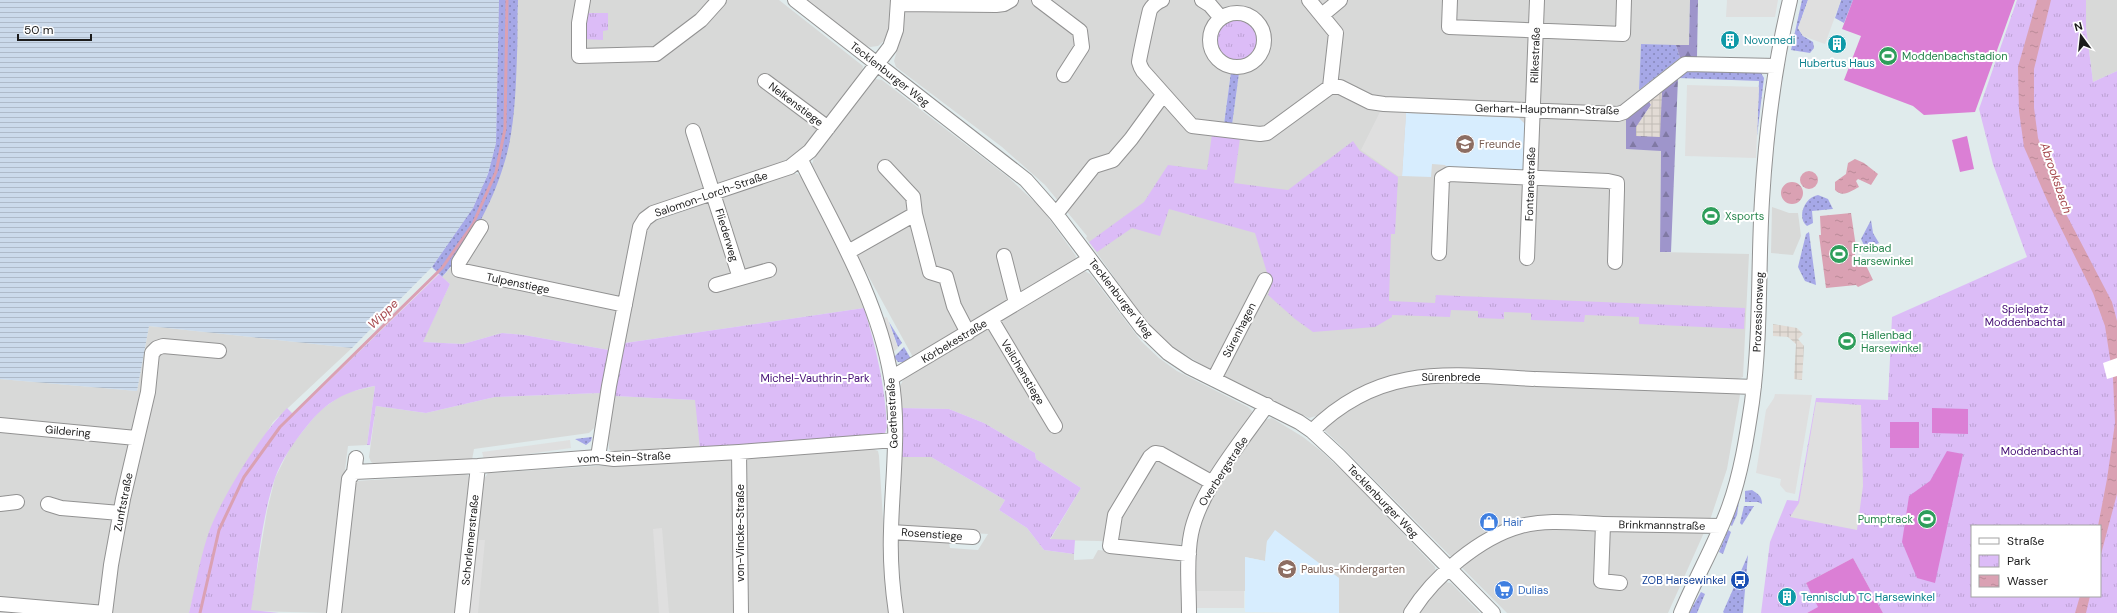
<svg xmlns="http://www.w3.org/2000/svg" width="2117" height="613" font-family="'DM Sans',sans-serif">
<defs>
<pattern id="farmland-rules" width="6" height="5" patternUnits="userSpaceOnUse"><rect width="6" height="5" fill="#cbdaeb"/><path d="M0 2.5h6" fill="none" stroke="#aebac9"/></pattern>
<pattern id="grass-dots" width="8" height="8" patternUnits="userSpaceOnUse"><rect width="8" height="8" fill="#a6a8e7"/><path d="M2 2h.1M6 6h.1" fill="none" stroke="#8688ba" stroke-width="1.8" stroke-linecap="round"/></pattern>
<pattern id="forest-firs" width="22" height="20" patternUnits="userSpaceOnUse"><rect width="22" height="20" fill="#9e95cb"/><path d="M5 1l3.5 6h-7zM16 11l3.5 6h-7z" fill="#8079a4"/></pattern>
<pattern id="park-tufts" width="24" height="20" patternUnits="userSpaceOnUse"><rect width="24" height="20" fill="#dcbcf7"/><path d="M3 7l-1-3M5 7V3M7 7l1-3M15 17l-1-3M17 17v-4M19 17l1-3" fill="none" stroke="#bca1d3"/></pattern>
<pattern id="plaza-grid" width="8" height="8" patternUnits="userSpaceOnUse"><rect width="8" height="8" fill="#e2dbd5"/><path d="M0 4h8M4 0v8" fill="none" stroke="#c1bbb6"/></pattern>
<pattern id="water-ripples" width="26" height="14" patternUnits="userSpaceOnUse"><rect width="26" height="14" fill="#daa1b3"/><path d="M2 4q2-2 4 0t4 0M15 11q2-2 4 0t4 0" fill="none" stroke="#ba8a99"/></pattern>
</defs>
<rect width="100%" height="100%" fill="#e0ebec"/>
<path fill="#d8d9d8" fill-rule="evenodd" d="M518,0H779L863,66L862,72L806,145L794,155L782,162L655,205L640,215L609,350L524,335L502,333L463,344L422,342L450,284L442,277L454,264L490,200L508,146L513,113Z
M806,0H890L889,30L884,41L878,46L870,47L863,44Z
M904,0H1690L1689,46L1641,44L1639,90L1622,104L1626,119V149L1661,150L1660,252L1749,254L1743,377L1735,380L1424,369L1404,372L1377,381L1351,394L1316,416L1309,418L1207,368L1170,345L1145,320L1086,238L1087,236L1045,185L1002,147L896,67L894,61L902,33ZM1239,6L1250,9L1260,15L1266,23L1270,33V46L1265,59L1255,69L1239,73L1232,125L1224,123L1231,72L1217,67L1211,60L1205,43V36L1214,14L1223,8Z
M2086,0H2117V71L2093,82L2086,27Z
M875,79L882,80L1008,177L1042,209L1076,256L1075,260L914,359L859,259L812,164L816,153Z
M793,173L798,174L803,179L844,259L864,308L625,343L645,233L652,222Z
M1772,207L1789,213H1798L1801,236L1793,255L1771,253Z
M1083,270L1090,274L1141,341L1159,358L1177,371L1248,407L1252,411L1250,418L1196,498L1188,518L1180,547L1174,549L1099,541L1050,540L1081,488L1036,459L1035,453L984,423L949,409L900,408L899,388L904,378Z
M149,326L352,348L273,422L210,530L189,613H0V379L137,391Z
M1426,380L1736,391L1740,395L1727,469L1711,517L1668,613H1507L1339,444L1325,431V424L1379,391Z
M375,386L367,445L348,446L327,613L250,611L267,511L275,478L291,446L319,411L345,393Z
M601,393L594,428L589,433L474,449L472,460L376,465L371,462L369,457L376,406L426,413L495,397Z
M614,396L696,400L700,449L612,452L609,449L608,432Z
M1272,418L1303,437L1321,451L1350,478L1435,567L1436,573L1405,613H1339V578L1267,541L1265,561L1245,557V591H1195L1196,540L1208,504L1262,421Z
M870,448L878,451L879,456L889,613H467L484,479L488,473Z
M901,457H931L1005,500L999,510L1027,528L1044,550L1074,554V560L1093,559L1098,550L1175,557L1179,560L1181,565V613H903L897,543L900,538H948L950,548L978,550L988,534L904,529L900,527L898,521Z
M464,474L468,475L471,482L455,613H341L354,486L356,481Z
M1445,582L1451,583L1480,613H1418L1421,606Z"/>
<path fill="#d7edfe" d="M1406,113L1519,118L1526,125L1525,167L1519,172L1450,170L1445,165L1432,164L1431,177L1402,176Z
M1275,530L1339,578V613L1245,612V557L1265,561L1267,541Z"/>
<path fill="url(#farmland-rules)" d="M0,0H499L496,143L488,174L473,208L432,267L352,348L149,326L137,391L0,379Z"/>
<path fill="url(#grass-dots)" d="M499,0H518C517,18 518,36 517,55C516,84 515,116 509,145C499,191 473,242 442,277L432,267L473,208L488,174L496,143Z
M1802,0H1808L1798,28L1803,36L1813,42L1814,48L1810,53L1791,50Z
M1841,0H1853L1844,23L1835,18Z
M1641,44L1676,45L1680,58L1639,90Z
M1688,71L1761,73L1764,78L1757,136L1759,81L1678,78Z
M1231,72L1239,73L1232,125L1224,124Z
M1818,195L1828,199L1833,209L1812,211L1813,223L1807,226C1796,217 1805,197 1818,195Z
M1871,220L1873,233L1879,243L1870,247L1864,245L1861,239Z
M1809,232L1816,285L1805,281L1798,267L1806,234Z
M889,322L902,343L898,347Z
M904,347L911,359L904,362H898L894,357Z
M592,437L591,441L586,445L575,439Z
M1752,490C1758,494 1762,496 1762,504L1758,502H1745V491Z
M1740,494L1737,515L1732,526L1730,525Z
M1744,506H1754L1742,525L1740,523Z
M1728,530L1731,532L1723,554L1719,552Z
M1748,555L1743,613H1724L1723,612Z
M1701,592L1705,594L1697,613H1689Z"/>
<path fill="url(#forest-firs)" d="M1690,0H1698L1697,57L1680,58L1676,45H1689Z
M1678,78L1671,252H1660L1661,151L1626,149V119L1649,101L1651,105L1636,127L1662,91Z"/>
<path fill="url(#park-tufts)" fill-rule="evenodd" d="M2017,0H2086V27L2093,82L2117,71V613H1883L1853,558L1806,583L1819,607L1807,613H1761L1770,542L1787,500L1798,501L1816,398L1888,400L1892,317L2027,257L1993,164L1979,109ZM1972,526H2100V596H1972Z
M585,13H608V30L603,31V40L583,39Z
M1215 40a22 22 0 1 1 44 0a22 22 0 1 1-44 0Z
M1212,134L1240,138L1234,183L1288,190L1353,141L1360,151L1398,177L1395,234H1391L1389,301L1435,303L1436,295L1745,308L1744,329L1639,324V317L1585,315L1584,322L1531,320V313L1504,312V319L1478,318V311L1451,310L1450,317L1392,315V317L1375,327L1313,332L1295,319L1268,295L1271,286L1255,233L1169,209L1160,236L1132,228L1097,252L1089,242L1144,202L1168,165L1207,170Z
M439,274L450,284L423,342L463,344L502,333L524,335L609,350L601,393L495,397L426,413L376,406L370,445H367L375,386C345,391 326,402 307,426C294,442 282,459 275,478C261,520 258,567 251,610L279,613H189C195,588 201,553 210,529C225,492 259,437 287,408L294,415Z
M864,308C876,347 885,386 887,427L885,433L880,435L700,449L695,400L614,396L625,343Z
M900,408L949,409L984,423L1035,453L1036,459L1081,488L1050,539L1075,540L1074,554L1044,550L1027,528L999,510L1005,500L931,457H901Z"/>
<path fill="#db7fd5" d="M1853,0H2015L1975,112L1924,115L1913,106L1844,80L1861,36L1842,29Z
M1967,136L1974,169L1960,172L1952,140Z
M1932,408L1968,409V434L1932,433Z
M1890,422H1919V448H1890Z
M1947,451L1963,454L1935,583L1917,578L1902,542L1909,496L1930,481Z
M1853,558L1883,613H1807L1818,607L1806,583Z"/>
<path fill="#dfdfdf" d="M1727,0H1778L1775,17H1726Z
M1808,0H1841L1825,44L1803,36L1798,28Z
M1687,85L1759,87L1756,158L1685,156Z
M1380,112L1406,113L1402,176H1398L1361,150Z
M887,317L898,348L890,355L880,319Z
M1775,394L1812,395L1795,494L1786,492L1780,485L1781,479L1756,473L1766,410L1774,398Z
M1816,402L1861,405L1863,486L1857,530L1790,517L1799,503Z
M570,440L571,448L484,460L482,452Z
M662,528L669,613H659L653,529Z
M477,540H485L478,613H468Z
M1195,591H1244V608H1195Z"/>
<path fill="url(#plaza-grid)" d="M1662,91L1660,137L1636,136V127L1651,105L1649,101Z
M1773,324L1797,328L1803,334L1798,339L1804,346L1802,380L1794,379L1796,344L1788,337L1773,336Z"/>
<path fill="url(#water-ripples)" d="M2037,0H2051L2034,69V108L2038,138L2065,212L2112,302L2117,321V494L2100,558V526H2098L2107,479L2115,423L2113,378L2105,326L2093,293L2047,200L2024,147L2019,111L2018,67Z
M1855,159L1864,163L1878,174L1871,185L1858,179L1856,181L1859,187C1851,191 1843,198 1835,190V182L1846,174L1848,163Z
M1800 180a9 9 0 1 1 18 0a9 9 0 1 1-18 0Z
M1781 193a11 11 0 1 1 22 0a11 11 0 1 1-22 0Z
M1851,213L1856,247H1854L1856,262L1859,263L1864,261L1873,280L1858,287L1856,285L1826,288L1819,235H1821L1820,216Z
M2080,596H2090L2086,613H2075Z"/>
<path fill="#fff" d="M2117,358V376L2107,379L2103,363Z"/>
<g fill="none" stroke-linecap="round" stroke-linejoin="round">
<path stroke="#daa1b3" stroke-width="3" d="M200,613L219,530L244,477L280,427L442,268L473,224L496,172L505,129L507,0"/>
<defs>
<path id="minor" d="M583,0L579,23V56L656,54L701,20L719,0
M795,0L1026,180L1056,214L1142,328L1168,353L1189,367L1299,422L1312,431L1339,456L1493,613
M1039,0L1080,31L1082,47L1064,75
M1162,0C1157,2 1153,5 1150,10C1149,13 1139,59 1139,62C1140,66 1141,68 1143,71L1192,126L1260,134L1267,133L1330,87H1340L1370,102L1384,104L1618,114L1624,112L1685,64L1776,66
M1202,0L1210,5L1221,18
M1309,0L1336,33L1330,87
M1450,0L1449,27L1623,34L1624,0
M899,4L996,5L1004,4L1011,0
M1210 40a27 27 0 1 1 54 0a27 27 0 1 1-54 0Z
M1322,15L1340,0
M765,81L828,128
M693,131L740,278
M801,160C835,229 878,299 891,377C900,426 892,482 891,531C890,559 892,586 896,613
M885,167L913,197L915,214L930,272L946,277L954,306L968,333
M1056,214L1094,166L1113,160L1131,139L1163,95
M481,227L459,262V270L625,305
M848,252L915,214
M1439,253L1442,178L1449,174L1608,181L1617,183V190L1615,262
M1004,256L1016,303
M1527,258L1537,0
M716,285L769,270
M991,319L1055,426
M891,378L1090,259
M1214,379L1265,280
M1536,379L1754,387
M0,425L136,438
M1312,431C1379,364 1447,374 1533,379
M739,452L741,613
M598,457L609,386L640,227L645,219L653,213L790,167L810,151L890,47L896,30L898,0
M354,472L478,466L598,457L614,459L739,452L895,440
M0,504L17,502
M48,504L61,508L120,513
M1603,524L1601,581L1620,583
M891,532L973,537
M1189,554L1110,546L1115,515L1150,457L1155,453L1161,454L1213,483
M0,604L105,613
M105,613L111,565L123,499L148,392L152,353L157,348L163,346L219,351
M334,613L349,479L354,472L356,458
M462,613L478,466
M1189,613C1189,587 1186,559 1191,534C1199,491 1242,441 1267,405
M1411,613C1433,577 1480,537 1521,526C1548,519 1575,523 1603,524C1642,525 1682,525 1721,526
M1681,613C1696,577 1716,543 1729,507C1741,474 1747,436 1752,402C1761,335 1758,267 1762,200C1766,133 1774,66 1790,0"/>
</defs>
<use href="#minor" stroke="#929292" stroke-width="16"/>
<use href="#minor" stroke="#fff" stroke-width="14"/>
</g>
<defs>
<symbol id="building-disc" viewBox="-11 -11 22 22"><circle r="9.5" fill="#0f9aa8" stroke="#fff"/><path d="M-4-6H4V6H1V3H-1V6H-4ZM-2.5-4.3h1.7v1.8h-1.7ZM.8-4.3h1.7v1.8H.8ZM-2.5-1h1.7V.8h-1.7ZM.8-1h1.7V.8H.8Z" fill="#fff"/></symbol>
<symbol id="stadium-disc" viewBox="-11 -11 22 22"><circle r="9.5" fill="#2e9e5b" stroke="#fff"/><path d="M0-5a6.5 5 0 1 0 0 10a6.5 5 0 1 0 0-10ZM-3.5-1.8h7v3.6h-7Z" fill="#fff"/></symbol>
<symbol id="school-disc" viewBox="-11 -11 22 22"><circle r="9.5" fill="#8d6e63" stroke="#fff"/><path d="M0-5L7-2L0 1L-7-2ZM-4 1L0 2.5L4 1V4Q0 6-4 4Z" fill="#fff"/></symbol>
<symbol id="shop-disc" viewBox="-11 -11 22 22"><circle r="9.5" fill="#3f7fe0" stroke="#fff"/><path d="M-5-2.5h2.3a2.7 3.5 0 0 1 5.4 0H5L5.5 6h-11ZM-1.5-2.5h3a1.5 2.3 0 0 0-3 0Z" fill="#fff"/></symbol>
<symbol id="bus-disc" viewBox="-11 -11 22 22"><circle r="9.5" fill="#1a4fb4" stroke="#fff"/><path d="M-5-6H5V4H4V6H2V4H-2V6H-4V4H-5ZM-3.5-4V0h7V-4ZM-3.5 1.2v1.5H-2V1.2ZM2 1.2v1.5H3.5V1.2Z" fill="#fff"/></symbol>
<symbol id="supermarket-disc" viewBox="-11 -11 22 22"><circle r="9.5" fill="#3f7fe0" stroke="#fff"/><path d="M-6-5.5h2.5l.6 2H6L4.5 2H-2.5L-4.4-4H-6ZM-1.5 3.2a1.3 1.3 0 1 0 .1 0ZM3 3.2a1.3 1.3 0 1 0 .1 0Z" fill="#fff"/></symbol>
</defs>
<g fill-rule="evenodd">
<use href="#building-disc" x="1719" y="29" width="22" height="22"/>
<use href="#building-disc" x="1826" y="33" width="22" height="22"/>
<use href="#stadium-disc" x="1877" y="45" width="22" height="22"/>
<use href="#school-disc" x="1454" y="133" width="22" height="22"/>
<use href="#stadium-disc" x="1700" y="205" width="22" height="22"/>
<use href="#stadium-disc" x="1828" y="243" width="22" height="22"/>
<use href="#stadium-disc" x="1836" y="330" width="22" height="22"/>
<use href="#stadium-disc" x="1916" y="508" width="22" height="22"/>
<use href="#shop-disc" x="1478" y="511" width="22" height="22"/>
<use href="#school-disc" x="1276" y="558" width="22" height="22"/>
<use href="#bus-disc" x="1729" y="569" width="22" height="22"/>
<use href="#supermarket-disc" x="1493" y="579" width="22" height="22"/>
<use href="#building-disc" x="1776" y="586" width="22" height="22"/>
</g>
<g text-anchor="middle" dominant-baseline="central" stroke-width="4" stroke-linejoin="round" paint-order="stroke">
<g font-size="11" fill="#0d838f" stroke="#fff" text-anchor="start">
<text x="1744" y="40">Novomedi</text>
<text x="1837" y="63" text-anchor="middle">Hubertus Haus</text>
<text x="1801" y="597">Tennisclub TC Harsewinkel</text>
</g>
<g font-size="11" fill="#1b1b1b" stroke="#fff">
<text transform="translate(1535 55) rotate(-88)">Rilkestraße</text>
<text transform="translate(890 74) rotate(38)">Tecklenburger Weg</text>
<text transform="translate(796 104) rotate(37)">Nelkenstiege</text>
<text transform="translate(1547 109) rotate(1)">Gerhart-Hauptmann-Straße</text>
<text transform="translate(1530 184) rotate(-88)">Fontanestraße</text>
<text transform="translate(711 194) rotate(-19)">Salomon-Lorch-Straße</text>
<text transform="translate(727 235) rotate(73)">Fliederweg</text>
<text transform="translate(518 283) rotate(12)">Tulpenstiege</text>
<text transform="translate(1121 298) rotate(52)">Tecklenburger Weg</text>
<text transform="translate(1758 312) rotate(-88)">Prozessionsweg</text>
<text transform="translate(1239 330) rotate(-63)">Sürenhagen</text>
<text transform="translate(954 341) rotate(-31)">Körbekestraße</text>
<text transform="translate(1023 372) rotate(59)">Veilchenstiege</text>
<text x="1451" y="377">Sürenbrede</text>
<text transform="translate(892 413) rotate(-93)">Goethestraße</text>
<text transform="translate(68 431) rotate(5)">Gildering</text>
<text transform="translate(624 457) rotate(-2)">vom-Stein-Straße</text>
<text transform="translate(1223 471) rotate(-57)">Overbergstraße</text>
<text transform="translate(1383 501) rotate(46)">Tecklenburger Weg</text>
<text transform="translate(123 502) rotate(-79)">Zunftstraße</text>
<text transform="translate(1662 525) rotate(1)">Brinkmannstraße</text>
<text transform="translate(740 533) rotate(-90)">von-Vincke-Straße</text>
<text transform="translate(932 534) rotate(4)">Rosenstiege</text>
<text transform="translate(470 540) rotate(-84)">Schorlemerstraße</text>
</g>
<g font-size="11" fill="#27864d" stroke="#fff" text-anchor="start">
<text x="1902" y="56">Moddenbachstadion</text>
<text x="1725" y="216">Xsports</text>
<text x="1853" y="248">Freibad<tspan x="1853" dy="13">Harsewinkel</tspan></text>
<text x="1861" y="335">Hallenbad<tspan x="1861" dy="13">Harsewinkel</tspan></text>
<text x="1913" y="519" text-anchor="end">Pumptrack</text>
</g>
<g font-size="11" fill="#785e54" stroke="#fff" text-anchor="start">
<text x="1479" y="144">Freunde</text>
<text x="1301" y="569">Paulus-Kindergarten</text>
</g>
<g font-size="11" fill="#440d74" stroke="#fff">
<text x="2025" y="309">Spielpatz<tspan x="2025" dy="13">Moddenbachtal</tspan></text>
<text x="815" y="378">Michel-Vauthrin-Park</text>
<text x="2041" y="451">Moddenbachtal</text>
</g>
<g font-size="11" fill="#366cbe" stroke="#fff" text-anchor="start">
<text x="1503" y="522">Hair</text>
<text x="1518" y="590">Dulias</text>
</g>
<g font-size="11" fill="#164399" stroke="#fff" text-anchor="end">
<text x="1726" y="580">ZOB Harsewinkel</text>
</g>
<g font-size="12" font-style="italic" fill="#a74a4f" stroke="#fff">
<text transform="translate(2056 178) rotate(71)">Abrooksbach</text>
<text transform="translate(383 314) rotate(-44)">Wippe</text>
</g>
</g>
<rect x="1971" y="525" width="130" height="72" fill="#ffffff" stroke="#a4a4a4"/>
<rect x="1979" y="538" width="20" height="6" fill="#ffffff" stroke="#a4a4a4"/>
<text x="2007" y="545" font-size="12" fill="#1b1b1b">Straße</text>
<rect x="1979" y="555" width="20" height="12" fill="url(#park-tufts)" stroke="#a4a4a4"/>
<text x="2007" y="565" font-size="12" fill="#1b1b1b">Park</text>
<rect x="1979" y="575" width="20" height="12" fill="url(#water-ripples)" stroke="#a4a4a4"/>
<text x="2007" y="585" font-size="12" fill="#1b1b1b">Wasser</text>
<g transform="translate(2081 36) rotate(345)" stroke="#ffffff" stroke-width="3" paint-order="stroke">
<path d="M0-3L7 15L0 10L-7 15Z" fill="#1b1b1b"/>
<text y="-6" font-size="11" font-weight="bold" text-anchor="middle" fill="#1b1b1b">N</text>
</g>
<path d="M18 34v6h73v-6" fill="none" stroke="#1b1b1b" stroke-width="2"/>
<text x="24" y="34" font-size="12" fill="#1b1b1b" stroke="#ffffff" stroke-width="3" paint-order="stroke">50 m</text>
</svg>
